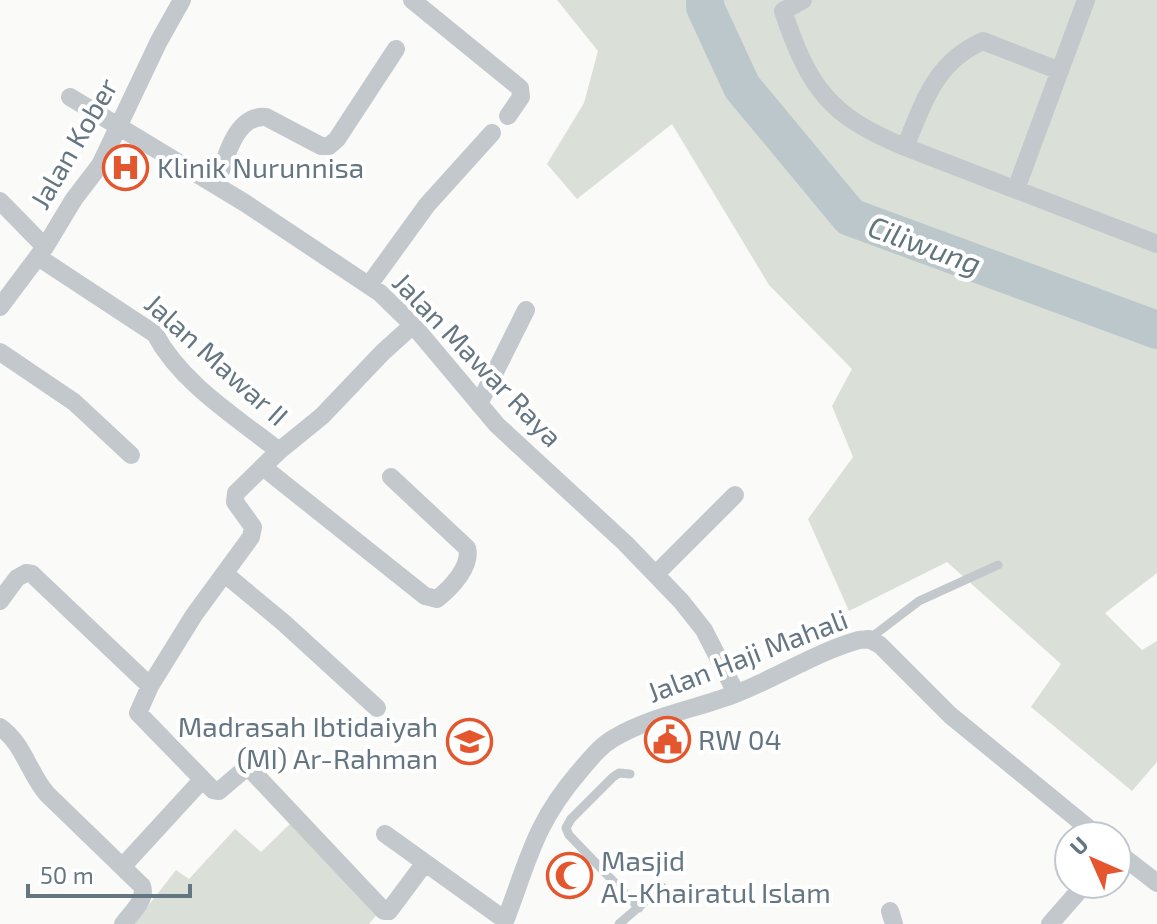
<svg xmlns="http://www.w3.org/2000/svg" width="1157" height="924" font-family="'Exo 2',sans-serif">
<rect width="100%" height="100%" fill="#fafaf8"/>
<path fill="#dadfd7" d="M557,0H1157V573L1105,613L1142,650L1157,641V762L1132,791L1031,707L1061,664L947,562L849,611L808,519L853,457L832,406L852,369L769,285L672,124L577,199L547,164L584,103L598,51Z
M293,821L379,912L369,924H134L176,870L189,879L235,829L261,852Z"/>
<g fill="none" stroke-linecap="round" stroke-linejoin="round">
<path stroke="#bbc7cb" stroke-width="38" d="M705,0V7L742,87L850,217L1157,330"/>
<path stroke="#c3c8cc" stroke-width="9" d="M869,639L919,601L998,565
M630,774L619,773L613,777L571,819L566,828L569,835L639,908
M619,924L662,887"/>
<path stroke="#c3c8cc" stroke-width="18" d="M412,0L520,88L521,97L508,116
M803,0L783,11C809,88 829,116 905,147L1157,244
M70,97L245,203L380,293L413,325L497,425L625,543L681,601L704,630L736,693
M905,147C924,102 935,62 983,41L1060,71
M216,185C225,162 234,114 266,117L321,146H329L337,139L396,49
M1016,189L1086,0
M0,201L45,247
M38,257L155,334C181,383 236,417 279,451
M369,285L427,205L492,133
M0,307L45,247L74,199L100,165L159,41L182,0
M413,325L383,352L322,416L279,451L236,493L235,502L253,527L251,537L194,615L150,686L138,713L213,790L219,791L246,768L250,769L384,911H389L424,864
M0,352L74,402L131,455
M479,404L526,310
M263,467L425,596L437,599C451,588 472,566 467,548L391,477
M225,574L284,623L377,708
M656,574L735,495
M0,601L17,578L26,573L32,574L150,686
M0,727C24,744 28,772 47,794L142,886C147,900 131,913 123,924
M385,834L505,920
M1117,852L1157,883
M123,866L202,780
M890,911L894,924
M504,924C528,862 534,824 579,772C590,759 600,746 614,738C651,716 696,709 735,694C777,678 816,652 859,640L869,639L880,645L950,715L1098,836
M1050,924L1085,884"/>
</g>
<defs>
<symbol id="hospital-ring" viewBox="-11 -11 22 22"><circle r="9.5" fill="#fff" stroke="#e4572e" stroke-width="1.5"/><path d="M-5-5h3v3.5h4V-5h3V5h-3V1.5h-4V5h-3Z" fill="#e4572e"/></symbol>
<symbol id="civic-ring" viewBox="-11 -11 22 22"><circle r="9.5" fill="#fff" stroke="#e4572e" stroke-width="1.5"/><path d="M-.6-6.5H3V-4.5H.6V-3L4-1V1h2V6H-6V1h2V-1L-.6-3ZM-1.2 2.5V6h2.4V2.5Z" fill="#e4572e"/></symbol>
<symbol id="school-ring" viewBox="-11 -11 22 22"><circle r="9.5" fill="#fff" stroke="#e4572e" stroke-width="1.5"/><path d="M0-5L7-2L0 1L-7-2ZM-4 1L0 2.5L4 1V4Q0 6-4 4Z" fill="#e4572e"/></symbol>
<symbol id="mosque-ring" viewBox="-11 -11 22 22"><circle r="9.5" fill="#fff" stroke="#e4572e" stroke-width="1.5"/><path d="M3.5-4.9A6 6 0 1 0 3.5 4.9A5 5 0 1 1 3.5-4.9Z" fill="#e4572e"/></symbol>
</defs>
<g fill-rule="evenodd">
<use href="#hospital-ring" x="100" y="142" width="51" height="51"/>
<use href="#civic-ring" x="642" y="714" width="51" height="51"/>
<use href="#school-ring" x="444" y="716" width="51" height="51"/>
<use href="#mosque-ring" x="544" y="850" width="51" height="51"/>
</g>
<g text-anchor="middle" dominant-baseline="central" stroke-width="8" stroke-linejoin="round" paint-order="stroke">
<g font-size="28" fill="#657683" stroke="#fff">
<text transform="translate(73 143) rotate(-60)">Jalan Kober</text>
<text transform="translate(217 359) rotate(42)">Jalan Mawar II</text>
<text transform="translate(478 359) rotate(46)">Jalan Mawar Raya</text>
<text transform="translate(747 655) rotate(-21)">Jalan Haji Mahali</text>
</g>
<g font-size="28" fill="#657683" stroke="#fff" text-anchor="start">
<text x="157" y="167">Klinik Nurunnisa</text>
<text x="438" y="726" text-anchor="end">Madrasah Ibtidaiyah<tspan x="438" dy="32">(MI) Ar-Rahman</tspan></text>
<text x="698" y="739">RW 04</text>
<text x="601" y="860">Masjid<tspan x="601" dy="32">Al-Khairatul Islam</tspan></text>
</g>
<g font-size="30" font-style="italic" fill="#60757c" stroke="#fff">
<text transform="translate(925 244) rotate(20)">Ciliwung</text>
</g>
</g>
<g transform="translate(1093 860) rotate(315)"><circle r="38" fill="#ffffff" stroke="#c1c8cd" stroke-width="2"/>
<path d="M0-6L14 30L0 20L-14 30Z" fill="#e4572e"/>
<text y="-12" font-size="22" font-weight="bold" text-anchor="middle" fill="#657683">U</text>
</g>
<path d="M28 884v12h162v-12" fill="none" stroke="#657683" stroke-width="4"/>
<text x="40" y="884" font-size="24" fill="#657683" stroke="#ffffff" stroke-width="6" paint-order="stroke">50 m</text>
</svg>
